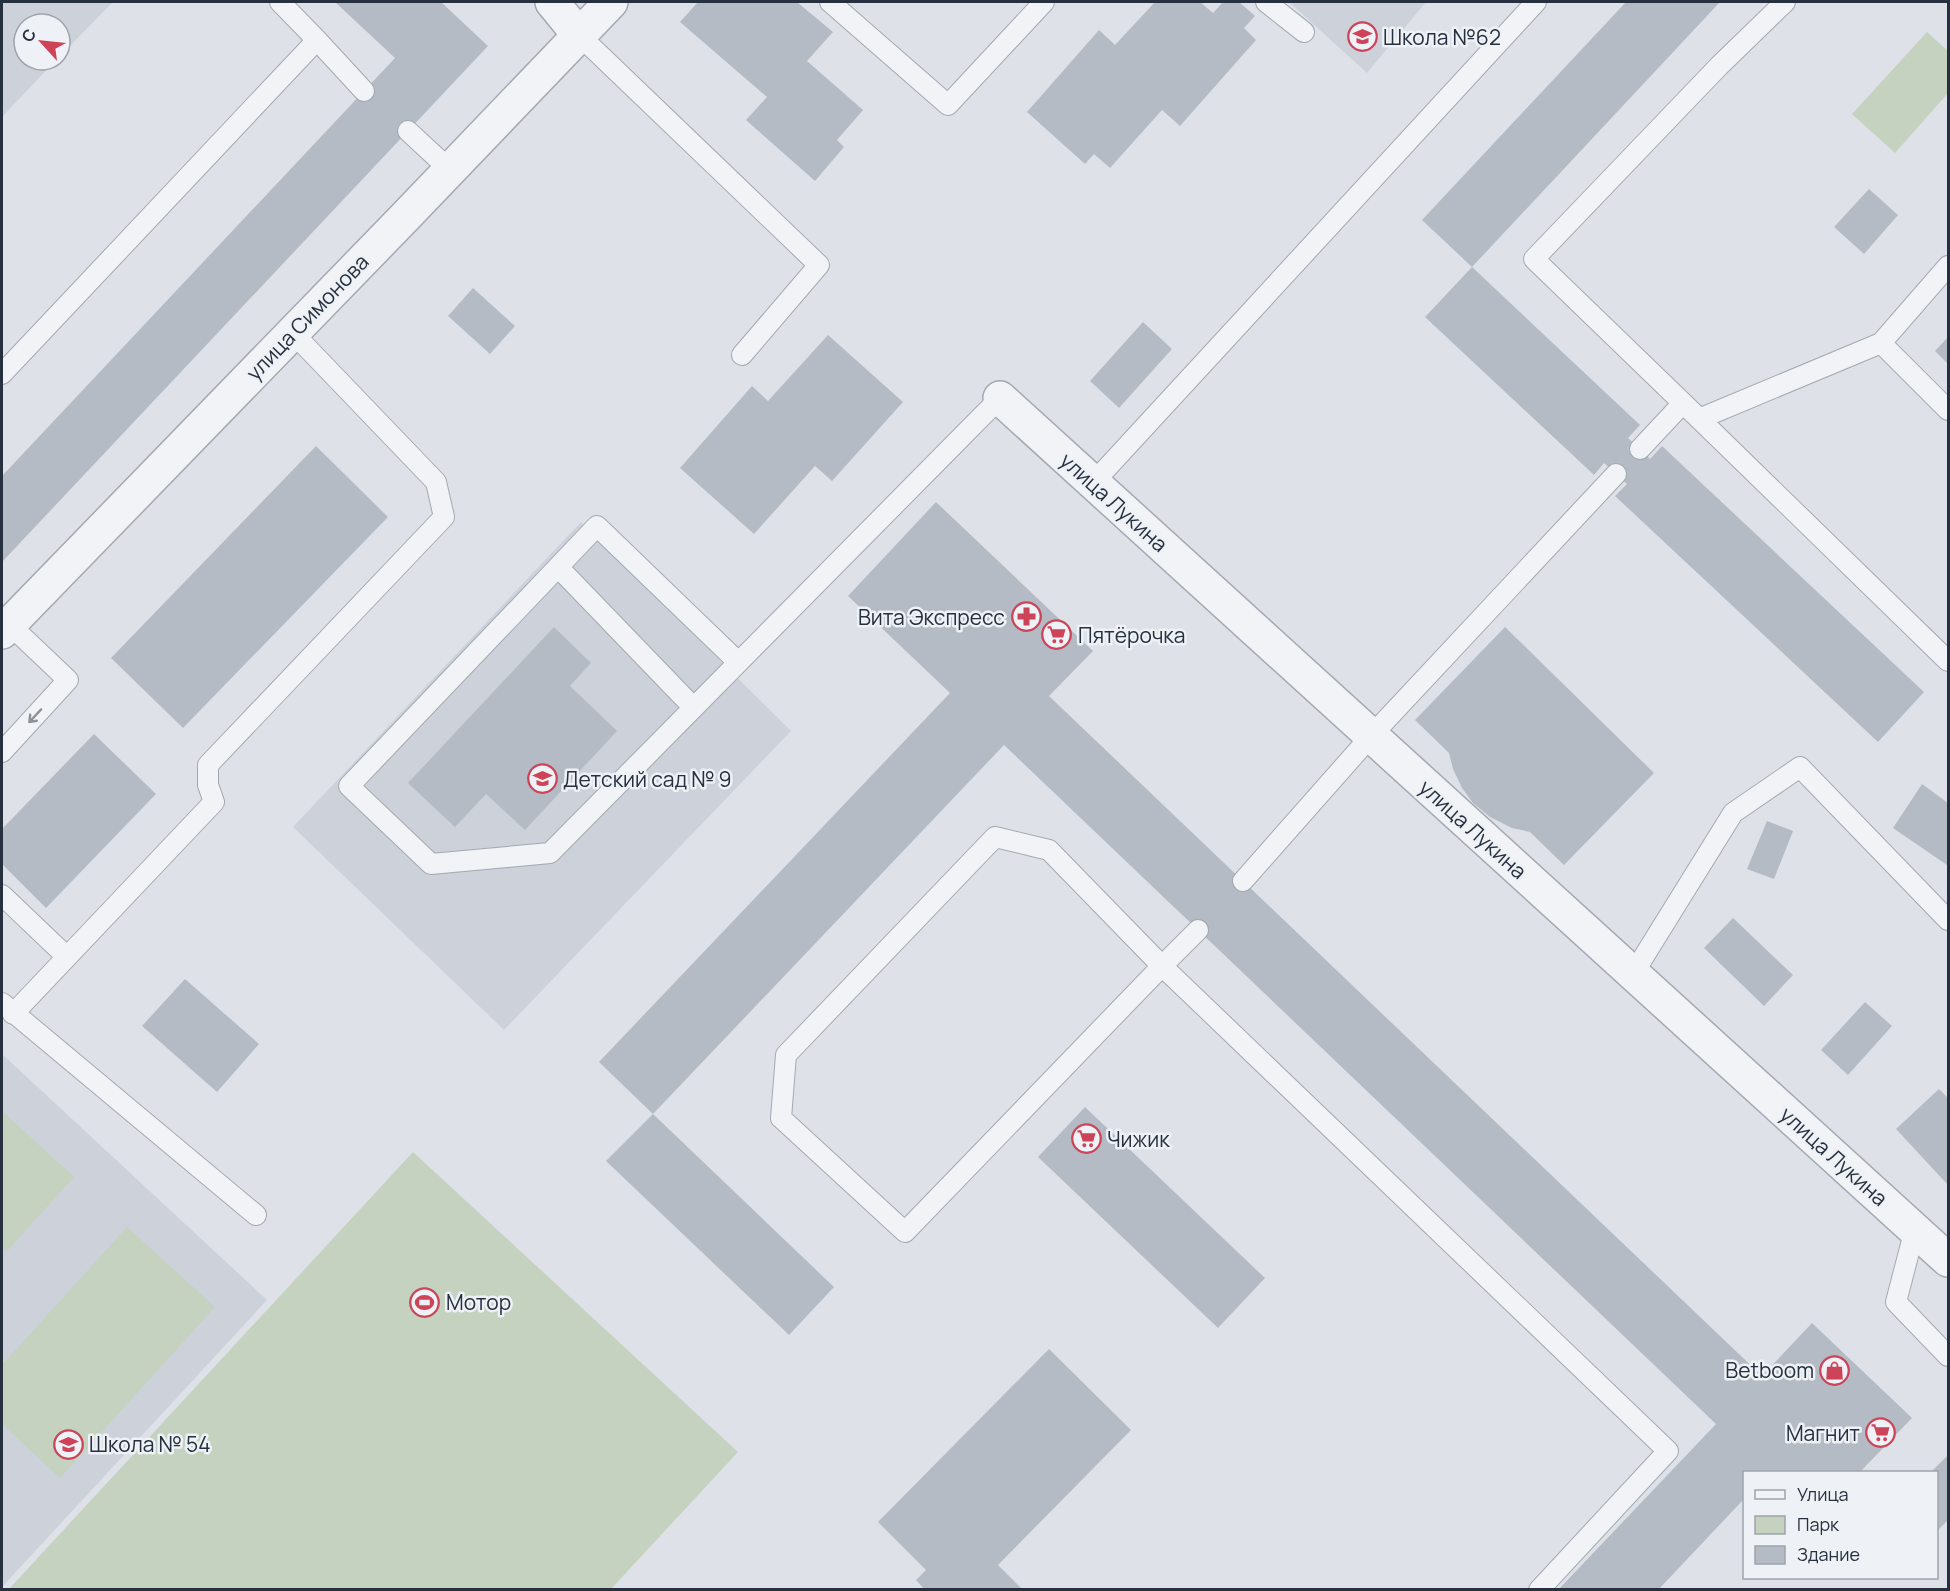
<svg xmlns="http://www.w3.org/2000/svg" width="1950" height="1591" font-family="Manrope,sans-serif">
<rect width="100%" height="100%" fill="#dee2e8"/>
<path fill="#ccd1da" d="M2,2H113L60,56V24H24V60H56L2,117Z
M1289,2H1426L1367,73Z
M581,522L791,731L504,1030L293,827Z
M2,1054L267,1300L2,1587Z"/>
<path fill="#c4d2bf" d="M1927,32L1948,51V93L1895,153L1852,114Z
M2,1111L74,1177L6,1252L2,1248Z
M413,1152L738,1452L611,1589H9Z
M127,1227L215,1307L60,1478L2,1424V1365Z"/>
<path fill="#b5bbc4" d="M335,2H441L488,46L2,562V476L395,58Z
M698,2H797L833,32L807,61L863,110L837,140L844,147L815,181L746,120L767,97L680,22Z
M1155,2H1200L1213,13L1223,2H1239L1255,16L1244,28L1256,40L1180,126L1162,110L1110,168L1094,154L1085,164L1027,112L1099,30L1115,45Z
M1626,2H1720L1472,267L1422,220Z
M1869,189L1898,215L1864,254L1834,227Z
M1472,267L1640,425L1628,438L1640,449L1650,459L1662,446L1924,692L1878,742L1615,496L1627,484L1616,474L1604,463L1594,475L1425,317Z
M473,288L515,326L490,354L448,316Z
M1143,322L1172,349L1119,408L1090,381Z
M828,335L903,402L832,481L815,466L754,534L680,468L752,386L768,401Z
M1948,337V364L1935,351Z
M316,446L388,517L183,728L111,658Z
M936,502L1093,651L1049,696L1762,1376L1812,1323L1912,1418L1860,1472H1744V1499L1658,1590H1558L1716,1424L1004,745L653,1114L599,1062L950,693L848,596Z
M554,627L591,663L570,686L617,731L525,830L486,794L455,827L408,783Z
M1505,627L1654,773L1564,865L1530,832L1512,828L1490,817L1473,803L1462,788L1453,769L1449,753L1415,720Z
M94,734L156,794L46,908L2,864V829Z
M1922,784L1948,803V863L1947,865L1893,828Z
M1767,821L1793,831L1774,879L1747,869Z
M1733,918L1793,975L1764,1006L1704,948Z
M185,979L259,1044L217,1092L142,1026Z
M1865,1002L1892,1026L1848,1075L1821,1050Z
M1939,1089L1948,1098V1182L1947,1184L1896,1129Z
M1085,1107L1265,1278L1218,1328L1038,1157Z
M653,1114L834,1287L789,1335L606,1161Z
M1049,1349L1131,1430L998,1565L1023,1590H925L916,1580L926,1570L878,1522Z
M1948,1455V1520L1936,1532V1472H1931Z"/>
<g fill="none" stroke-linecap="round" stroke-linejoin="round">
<defs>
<path id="lane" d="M830,2L948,105L1044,2
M1266,2L1304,32
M579,35L819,265L742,355
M317,40L364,91
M408,131L450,170
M1881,343L1948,410
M2,374L317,40L280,2
M1683,403L1948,661
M1699,419L1881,343L1948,266
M1640,449L1683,403L1534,259L1719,66L1785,2
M1093,483L1536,2
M558,567L597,526L738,662
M693,707L558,567L349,786L431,864L550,853L1000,398
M2,752L68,680L9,624
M995,837L1049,850L1162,966L905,1232L781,1118L786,1055Z
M1243,881L1371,736L1616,474
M2,895L67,957
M1198,930L1162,966L1668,1451L1539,1590
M1633,974L1733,813L1800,767L1948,920
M2,1003L256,1215
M13,1014L214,802L208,785V765L444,517L436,482L292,332
M1915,1229L1896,1302L1948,1356"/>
<path id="street" d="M552,2L579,35
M1000,398L1948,1260
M2,632L405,217L611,2"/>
</defs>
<use href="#lane" stroke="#a3a9b2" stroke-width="22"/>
<use href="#street" stroke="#a3a9b2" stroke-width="36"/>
<use href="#lane" stroke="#f1f3f6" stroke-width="20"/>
<use href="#street" stroke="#f1f3f6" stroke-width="33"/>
</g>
<defs><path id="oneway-shaft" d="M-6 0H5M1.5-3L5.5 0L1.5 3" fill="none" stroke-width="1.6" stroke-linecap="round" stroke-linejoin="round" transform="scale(1.5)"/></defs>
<use stroke="#8c929a" href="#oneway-shaft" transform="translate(35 716) rotate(133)"/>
<defs>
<symbol id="school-ring" viewBox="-11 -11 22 22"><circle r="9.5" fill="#eef1f5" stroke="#cd4357" stroke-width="1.5"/><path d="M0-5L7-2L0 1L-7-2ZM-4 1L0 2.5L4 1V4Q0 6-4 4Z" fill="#cd4357"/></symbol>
<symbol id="pharmacy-ring" viewBox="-11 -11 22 22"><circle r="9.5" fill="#eef1f5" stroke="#cd4357" stroke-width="1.5"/><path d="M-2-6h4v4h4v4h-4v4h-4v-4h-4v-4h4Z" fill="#cd4357"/></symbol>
<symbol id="supermarket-ring" viewBox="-11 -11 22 22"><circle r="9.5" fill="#eef1f5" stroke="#cd4357" stroke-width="1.5"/><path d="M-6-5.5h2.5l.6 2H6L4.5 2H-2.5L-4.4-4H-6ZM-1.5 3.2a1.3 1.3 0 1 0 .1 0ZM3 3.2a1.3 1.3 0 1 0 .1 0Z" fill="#cd4357"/></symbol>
<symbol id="stadium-ring" viewBox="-11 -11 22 22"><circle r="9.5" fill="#eef1f5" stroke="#cd4357" stroke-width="1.5"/><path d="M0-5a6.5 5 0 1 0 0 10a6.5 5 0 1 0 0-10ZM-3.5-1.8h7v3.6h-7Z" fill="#cd4357"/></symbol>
<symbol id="shop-ring" viewBox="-11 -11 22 22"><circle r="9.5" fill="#eef1f5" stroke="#cd4357" stroke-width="1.5"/><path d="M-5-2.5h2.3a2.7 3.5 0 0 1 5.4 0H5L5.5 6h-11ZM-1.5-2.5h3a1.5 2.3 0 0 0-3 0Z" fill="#cd4357"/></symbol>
</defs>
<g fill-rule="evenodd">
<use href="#school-ring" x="1346" y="20" width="33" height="33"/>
<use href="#pharmacy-ring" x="1010" y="600" width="33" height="33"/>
<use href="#supermarket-ring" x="1040" y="618" width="33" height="33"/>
<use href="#school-ring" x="526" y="762" width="33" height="33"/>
<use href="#supermarket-ring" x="1070" y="1122" width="33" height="33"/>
<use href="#stadium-ring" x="408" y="1286" width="33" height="33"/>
<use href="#shop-ring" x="1818" y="1354" width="33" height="33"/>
<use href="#supermarket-ring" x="1864" y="1416" width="33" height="33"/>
<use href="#school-ring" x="52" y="1428" width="33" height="33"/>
</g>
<g text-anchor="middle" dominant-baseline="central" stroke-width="5" stroke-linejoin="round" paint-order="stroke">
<g font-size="21" fill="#27303f" stroke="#eef1f5" text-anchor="start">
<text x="1383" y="37">Школа №62</text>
<text x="1005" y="617" text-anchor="end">Вита Экспресс</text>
<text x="1078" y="635">Пятёрочка</text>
<text x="563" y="779">Детский сад № 9</text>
<text x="1107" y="1139">Чижик</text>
<text x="446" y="1302">Мотор</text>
<text x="1814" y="1370" text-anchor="end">Betboom</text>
<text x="1860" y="1433" text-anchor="end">Магнит</text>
<text x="89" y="1444">Школа № 54</text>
</g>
<g font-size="21" fill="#27303f" stroke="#eef1f5">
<text transform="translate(307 317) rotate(-46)">улица Симонова</text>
<text transform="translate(1114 502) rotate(42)">улица Лукина</text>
<text transform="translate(1473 829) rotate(42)">улица Лукина</text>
<text transform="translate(1834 1156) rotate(42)">улица Лукина</text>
</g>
</g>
<rect width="1950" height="1591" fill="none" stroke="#27303f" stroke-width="6"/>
<rect x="1743" y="1471" width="195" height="108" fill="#eef1f5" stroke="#9ea4ac" stroke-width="1.5"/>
<rect x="1755" y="1490" width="30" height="9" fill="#f1f3f6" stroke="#9ea4ac" stroke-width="1.5"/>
<text x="1797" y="1501" font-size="18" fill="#27303f">Улица</text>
<rect x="1755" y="1516" width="30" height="18" fill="#c4d2bf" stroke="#9ea4ac" stroke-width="1.5"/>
<text x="1797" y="1531" font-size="18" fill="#27303f">Парк</text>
<rect x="1755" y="1546" width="30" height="18" fill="#b5bbc4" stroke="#9ea4ac" stroke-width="1.5"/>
<text x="1797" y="1561" font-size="18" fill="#27303f">Здание</text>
<g transform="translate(42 42) rotate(297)"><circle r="28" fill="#eef1f5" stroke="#9ea4ac" stroke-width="1.5"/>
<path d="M0-4.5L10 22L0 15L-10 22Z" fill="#cd4357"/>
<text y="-9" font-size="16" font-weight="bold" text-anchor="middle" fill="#27303f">С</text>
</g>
</svg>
